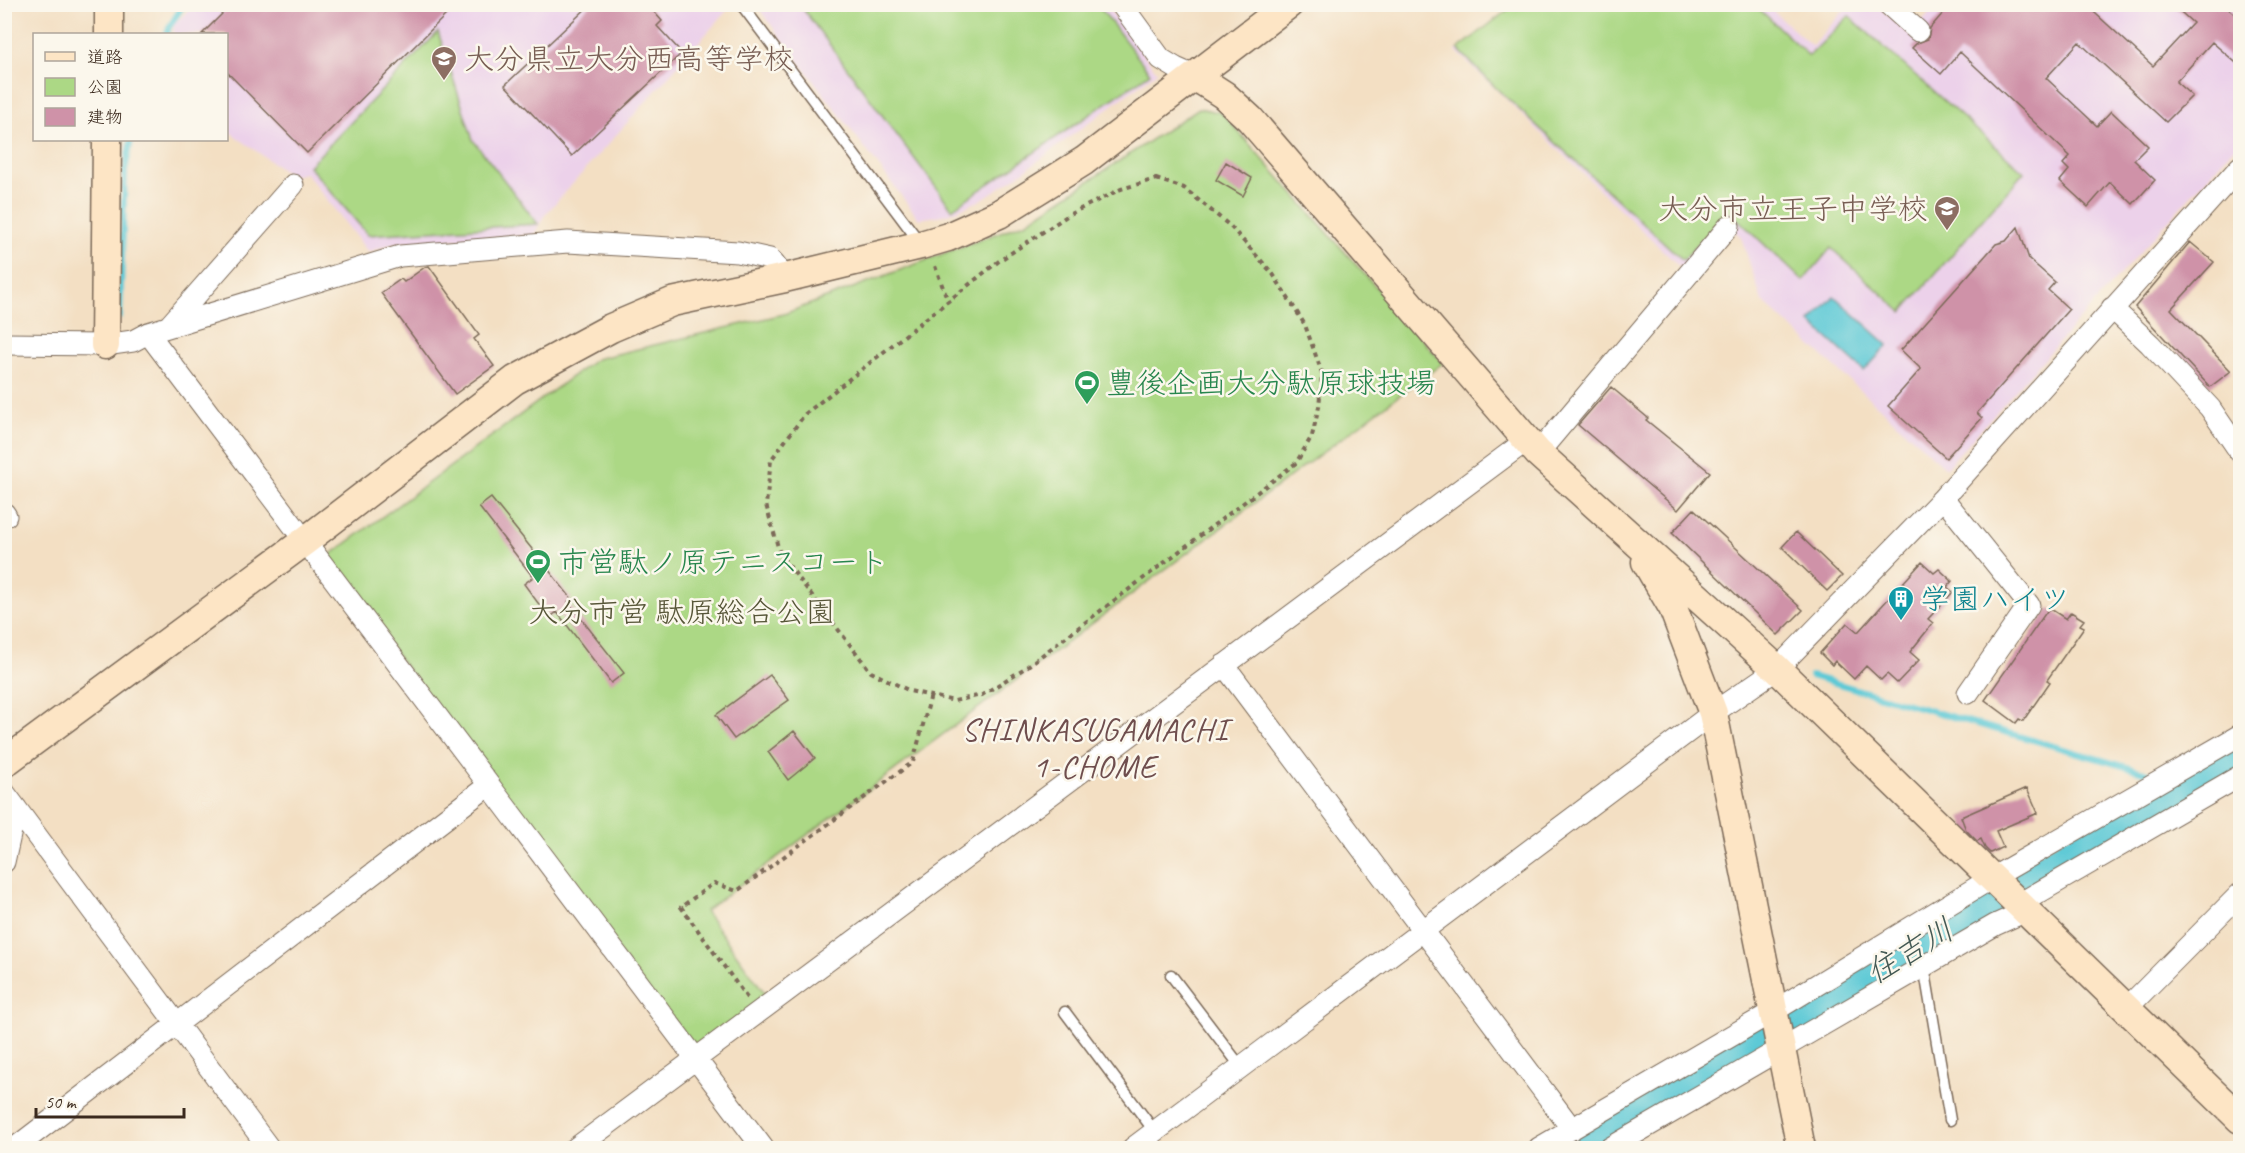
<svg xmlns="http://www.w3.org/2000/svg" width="2245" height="1153" font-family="Caveat,'Klee One',sans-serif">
<rect width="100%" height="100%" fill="#fbf7ec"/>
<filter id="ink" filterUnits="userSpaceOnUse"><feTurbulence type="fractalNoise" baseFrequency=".0167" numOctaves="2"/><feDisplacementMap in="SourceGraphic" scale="12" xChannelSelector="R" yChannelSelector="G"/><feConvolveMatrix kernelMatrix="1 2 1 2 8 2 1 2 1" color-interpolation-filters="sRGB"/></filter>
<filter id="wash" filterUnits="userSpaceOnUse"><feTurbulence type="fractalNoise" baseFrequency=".008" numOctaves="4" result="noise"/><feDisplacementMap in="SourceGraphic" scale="24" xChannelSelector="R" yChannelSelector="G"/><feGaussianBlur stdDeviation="1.35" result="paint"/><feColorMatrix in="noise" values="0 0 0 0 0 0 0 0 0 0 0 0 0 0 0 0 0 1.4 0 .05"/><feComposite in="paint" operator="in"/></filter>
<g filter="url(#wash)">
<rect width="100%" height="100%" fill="#f3dfc3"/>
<path fill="#ecd1ea" d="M194,5H732L544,216L534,235L395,243L368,252L306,173L291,176L227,130L226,34H173L174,24Z
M756,5H1106L1157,72L1019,175L979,201L948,214L919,219Z
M1513,5H1766L1812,46L1849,5H1877L1910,35L1937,5H2230L2240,14V141L1946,468L1762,301L1741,237L1725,222L1683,270L1456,51Z"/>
<path fill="#acd885" stroke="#748152" stroke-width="1.5" d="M800,5H1098L1150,73L952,209Z
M1514,5H1755L1809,56L1849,16L2024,172L1902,312L1831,248L1803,281L1729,211L1683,260L1496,88L1458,49Z
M438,32L473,140L538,224L368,235L309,166Z
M1199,108L1222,113L1443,363L705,911L770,1000L695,1055L325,559L596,359L784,314L1027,222Z"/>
<path fill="#5dc9d6" stroke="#4c7a7a" stroke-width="1.5" d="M1834,296L1888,345L1864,371L1810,322Z"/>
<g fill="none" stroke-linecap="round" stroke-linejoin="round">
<path stroke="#5dc9d6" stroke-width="6" d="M167,34L169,27L184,4
M120,316L125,171L131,140
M1811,676L2154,775
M2181,783L2190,786"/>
<path stroke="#5dc9d6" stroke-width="36" d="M1580,1148L2240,754"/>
</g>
<g id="blocks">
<path fill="#cf92a8" d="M232,4H457L307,153L226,71V34H202Z
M591,4H647L662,21L657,26L682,53L572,156L505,85Z
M1951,4H2085L2153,66L2193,23L2172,4H2223L2241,20V67L2212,42L2176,82L2192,96L2166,122L2079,42L2046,78L2097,126L2111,111L2148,146L2134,160L2155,180L2133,204L2110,182L2088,207L2060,181L2069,170L2063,164L2070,156L1960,52L1941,74L1912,48L1917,43L1928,39L1930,28Z
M1226,162L1252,178L1243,196L1216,180Z
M2018,227L2029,259L2055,282L2048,290L2069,309L1977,413L1982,418L1946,458L1888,406L1921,369L1901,350L1996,244L2006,241Z
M2190,242L2214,262L2171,309L2231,371L2210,387L2135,307Z
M429,266L479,335L474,339L494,366L455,394L381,293L401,279L404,282L425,267Z
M1611,387L1648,418L1646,420L1710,472L1678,510L1578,425Z
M491,498L572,599L568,602L624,673L611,683L557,612L549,618L524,584L533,577L479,507Z
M1694,509L1803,610L1778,635L1672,533Z
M1796,532L1842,576L1827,591L1782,547Z
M1922,562L1934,573L1939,569L1952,581L1947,587L1953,592L1928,619L1933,623L1910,652L1919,660L1897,683L1887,674L1881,680L1866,666L1854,679L1835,661L1832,665L1820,653L1847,623L1858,632Z
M2049,608L2066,619L2071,612L2084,620L2080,625L2084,627L2047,680L2050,682L2023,721L2019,719L2016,723L1985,700Z
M770,675L789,700L734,739L716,715Z
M794,731L815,758L788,780L768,752Z
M2027,788L2038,813L1996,831L2003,847L1990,853L1985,848L1981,839L1977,841L1966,830L1961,817Z"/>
</g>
</g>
<g filter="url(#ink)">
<use href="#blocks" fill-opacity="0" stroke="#7b6958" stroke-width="1.5"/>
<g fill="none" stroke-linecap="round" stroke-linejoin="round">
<defs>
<path id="lane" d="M741,4L921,244
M1924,966L1950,1120
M1171,975L1241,1067
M1065,1012L1155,1132"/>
<path id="street" d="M1121,4L1161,59L1176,68L1196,77
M1888,4L1918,31
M2112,308L2150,344L2210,408L2240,452
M169,326L293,185
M148,333L763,1148
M4,344L105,345L133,341L148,333L400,256L568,242L738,252L770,259L785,278
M1538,453L1729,226
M1943,498L2029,605L1968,693
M4,513L6,516
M1224,665L1572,1129
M4,792L269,1148
M4,862L16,808
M2019,904L2240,776
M2127,1008L2240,894
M15,1148L489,785
M576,1148L1515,449L1525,437
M1133,1148L1713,713L1777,669L1943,498L2240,167
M1539,1148L1774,1011L1992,878L2240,735
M1610,1148L1995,925L2026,911"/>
<path id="secondary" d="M109,34V4
M1196,77L1224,95L1250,119L1538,453L1777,669L2240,1119
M105,345L107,140
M1646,562L1673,608L1713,713L1801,1148
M4,763L305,541L515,380L611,328L672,302L785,278L921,245L948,237L999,214L1084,161L1289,4"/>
</defs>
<use href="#lane" stroke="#7b6958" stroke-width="13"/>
<use href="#street" stroke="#7b6958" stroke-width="23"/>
<use href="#secondary" stroke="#7b6958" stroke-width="31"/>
<path stroke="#7b6958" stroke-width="4" stroke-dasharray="4.5 4.5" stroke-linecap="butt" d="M1156,179L1184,188L1230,226L1273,274L1305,325L1322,373L1319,407L1312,436L1296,463L1025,668L982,695L954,701L910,691L871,672L780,554L766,505L771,460L805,414L999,261L1070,214L1121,189Z
M935,266L948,301
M747,998L681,907L714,883L737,891L913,762L931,695"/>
<use href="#lane" stroke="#fff" stroke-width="10"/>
<use href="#street" stroke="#fff" stroke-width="21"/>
<use href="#secondary" stroke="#fde5c5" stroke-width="28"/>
</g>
</g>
<defs>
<symbol id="school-pin" viewBox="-11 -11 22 30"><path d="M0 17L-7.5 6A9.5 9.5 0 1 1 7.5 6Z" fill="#8d6e63" stroke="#fbf7ec"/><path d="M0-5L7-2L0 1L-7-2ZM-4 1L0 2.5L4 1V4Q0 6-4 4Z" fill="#fff"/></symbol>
<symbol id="stadium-pin" viewBox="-11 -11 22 30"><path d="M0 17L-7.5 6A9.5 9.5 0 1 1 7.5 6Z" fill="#2e9e5b" stroke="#fbf7ec"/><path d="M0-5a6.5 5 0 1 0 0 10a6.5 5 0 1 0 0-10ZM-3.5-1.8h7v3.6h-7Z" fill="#fff"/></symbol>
<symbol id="building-pin" viewBox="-11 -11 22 30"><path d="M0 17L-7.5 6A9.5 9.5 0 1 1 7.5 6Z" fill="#0f9aa8" stroke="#fbf7ec"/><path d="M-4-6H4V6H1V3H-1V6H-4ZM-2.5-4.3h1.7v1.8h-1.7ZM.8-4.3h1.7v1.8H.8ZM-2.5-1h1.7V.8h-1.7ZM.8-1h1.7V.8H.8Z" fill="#fff"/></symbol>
</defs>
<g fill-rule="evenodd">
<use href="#school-pin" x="429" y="44" width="30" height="40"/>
<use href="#school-pin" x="1932" y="194" width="30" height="40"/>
<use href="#stadium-pin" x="1072" y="368" width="30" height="40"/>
<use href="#stadium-pin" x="523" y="547" width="30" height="40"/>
<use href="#building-pin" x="1886" y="584" width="30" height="40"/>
</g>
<g text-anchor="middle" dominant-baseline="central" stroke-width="5" stroke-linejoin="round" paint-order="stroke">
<g font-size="30" fill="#785e54" stroke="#fbf7ec" text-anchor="start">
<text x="464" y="59">大分県立大分西高等学校</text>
<text x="1928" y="209" text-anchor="end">大分市立王子中学校</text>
</g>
<g font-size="30" fill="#27864d" stroke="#fbf7ec" text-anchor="start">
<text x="1106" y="383">豊後企画大分駄原球技場</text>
<text x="558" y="562">市営駄ノ原テニスコート</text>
</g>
<g font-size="30" fill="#0d838f" stroke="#fbf7ec" text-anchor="start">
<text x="1920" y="599">学園ハイツ</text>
</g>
<g font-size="30" fill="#575638" stroke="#fbf7ec">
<text x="682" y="612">大分市営 駄原総合公園</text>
</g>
<g font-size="32" letter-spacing="1.5" fill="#6f4e4e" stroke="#fbf7ec">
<text x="1095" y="729">SHINKASUGAMACHI<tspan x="1095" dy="37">1-CHOME</tspan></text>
</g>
<g font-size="32" font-style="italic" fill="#455a55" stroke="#fbf7ec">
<text transform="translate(1910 951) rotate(-31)">住吉川</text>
</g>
</g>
<rect width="2245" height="1153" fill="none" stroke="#fbf7ec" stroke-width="24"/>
<rect x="33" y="33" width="195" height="108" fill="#fbf7ec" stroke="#aea59a" stroke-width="1.5"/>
<rect x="45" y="52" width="30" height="9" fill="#fde5c5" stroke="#aea59a" stroke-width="1.5"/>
<text x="87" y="63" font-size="18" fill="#3b2a1e">道路</text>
<rect x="45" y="78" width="30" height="18" fill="#acd885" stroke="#aea59a" stroke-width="1.5"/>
<text x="87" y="93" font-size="18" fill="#3b2a1e">公園</text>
<rect x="45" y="108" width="30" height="18" fill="#cf92a8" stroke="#aea59a" stroke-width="1.5"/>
<text x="87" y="123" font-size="18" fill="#3b2a1e">建物</text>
<path d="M36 1108v9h148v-9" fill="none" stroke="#3b2a1e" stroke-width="3"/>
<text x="45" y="1108" font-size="18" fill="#3b2a1e" stroke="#fbf7ec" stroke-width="4.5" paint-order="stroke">50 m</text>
</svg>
